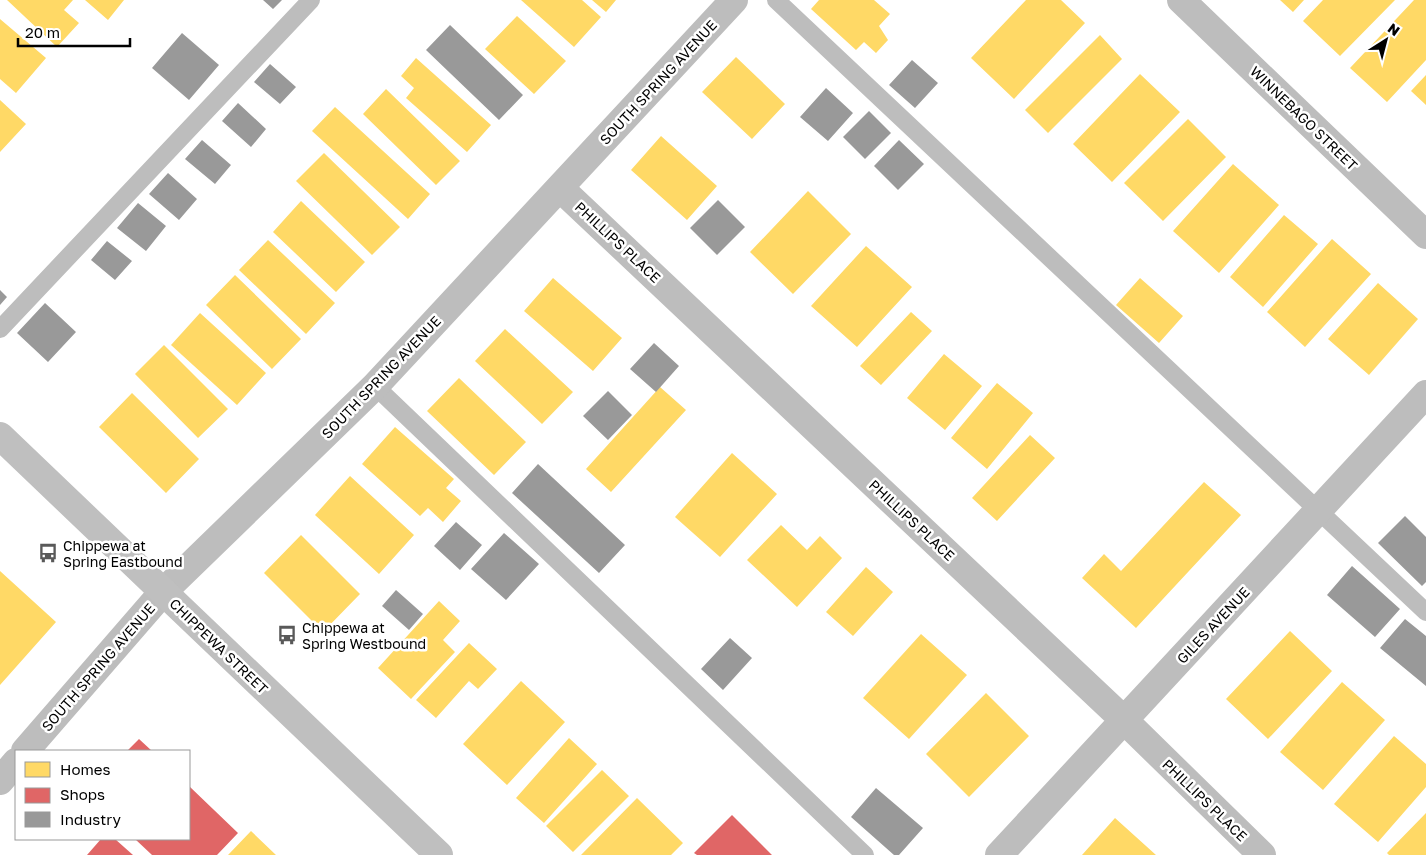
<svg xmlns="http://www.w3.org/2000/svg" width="1426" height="855" font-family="'Golos Text',sans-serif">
<rect width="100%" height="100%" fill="#fff"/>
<path fill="#ffd966" d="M7,0H73L64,10L79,23L57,47Z
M85,0H124L108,20Z
M521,0H582L601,17L574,47Z
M592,0H616L606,12Z
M819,0H874L890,14L879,26L888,40L876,53L864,42L856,50L811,9Z
M1026,0H1061L1085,23L1014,99L971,58Z
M1280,0H1304L1293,12Z
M1323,0H1395L1340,56L1303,21Z
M1414,0H1426V60L1387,102L1350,68Z
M517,16L566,61L534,94L485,49Z
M0,19L46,58L16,93L0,79Z
M1100,35L1122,59L1048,133L1025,110Z
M736,57L785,104L752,139L702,92Z
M416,58L491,125L467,152L406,98L414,88L401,76Z
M1140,74L1180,112L1112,182L1073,144Z
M1426,75V105L1411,91Z
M386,89L460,161L436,185L363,114Z
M0,100L26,124L0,152Z
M335,107L430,194L408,219L312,131Z
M1188,119L1226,157L1163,221L1124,183Z
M661,136L717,186L687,220L631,170Z
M324,153L400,227L372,255L296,181Z
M1233,164L1279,205L1219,273L1173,231Z
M808,191L851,234L793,294L750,252Z
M301,201L365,262L336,292L273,232Z
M1284,215L1318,244L1263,307L1230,277Z
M1332,239L1371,274L1305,347L1267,312Z
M268,240L335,303L306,334L239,270Z
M866,246L912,287L857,347L811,306Z
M235,275L301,339L272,369L206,305Z
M553,278L622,338L593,371L524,311Z
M1140,278L1183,316L1159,343L1116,305Z
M1378,283L1418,319L1369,375L1328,339Z
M911,312L932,331L881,385L860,366Z
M200,313L266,373L237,405L171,345Z
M505,329L573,392L542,424L475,361Z
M164,345L228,409L198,438L135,374Z
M944,354L982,386L945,430L907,398Z
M459,378L526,442L494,475L427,411Z
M997,383L1033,413L987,469L951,438Z
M660,387L686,410L611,492L586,469Z
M132,393L199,459L166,493L99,427Z
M395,427L454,479L446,488L461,501L443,522L428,508L420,516L362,464Z
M1030,435L1055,458L997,521L972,498Z
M732,453L777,494L720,557L675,517Z
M350,476L414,535L379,574L315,515Z
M1204,482L1241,515L1136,628L1082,578L1104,554L1121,571Z
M781,525L807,550L820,536L842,558L797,607L747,560Z
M301,535L360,594L323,632L264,573Z
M866,567L893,592L853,636L826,612Z
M0,571L56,622L0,685Z
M439,601L460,621L443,640L455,652L411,699L378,668Z
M1290,631L1332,671L1268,739L1226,699Z
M921,634L967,675L909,739L863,698Z
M469,643L497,669L478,689L469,681L436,718L416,700Z
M521,681L565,722L507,785L463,744Z
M1342,682L1385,720L1323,790L1280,752Z
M986,693L1029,736L969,797L926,754Z
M1394,736L1426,764V787L1378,842L1334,804Z
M569,738L597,764L544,823L516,798Z
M602,770L629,796L573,852L546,826Z
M637,798L683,843L671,855H581Z
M1426,813V855H1389L1387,853Z
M1115,818L1156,855H1082Z
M251,831L276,855H228Z"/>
<path fill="#e06666" d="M139,739L152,751H127Z
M189,786L238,833L217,855H152L135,839H189Z
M732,815L772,855H697L694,853Z
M101,839H115L133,855H87Z"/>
<path fill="#999" d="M263,0H282L273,9Z
M450,25L523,95L499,120L426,50Z
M182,33L219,65L189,100L152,68Z
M912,60L938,83L915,108L889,85Z
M270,64L296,87L280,104L254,82Z
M826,88L853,113L828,141L800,117Z
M238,103L266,129L251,147L222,121Z
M869,111L891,133L865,159L843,137Z
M202,140L231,165L215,184L185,159Z
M899,140L924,164L898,190L874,166Z
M168,173L197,199L179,220L149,194Z
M718,200L745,227L717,255L690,228Z
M138,203L166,226L146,251L117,228Z
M107,241L132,261L115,280L91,260Z
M0,290L7,297L0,305Z
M45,303L76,332L48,362L17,333Z
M654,343L679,366L656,392L630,369Z
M608,391L632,415L608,440L583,416Z
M538,464L625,545L599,573L512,493Z
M1405,516L1426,537V582L1422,586L1378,543Z
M456,522L482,545L460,570L434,546Z
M504,533L539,564L506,600L471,569Z
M1352,566L1400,609L1375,637L1327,595Z
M396,590L423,614L409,630L382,606Z
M1405,619L1426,636V686L1380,648Z
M730,638L752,658L723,690L701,669Z
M876,788L923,828L899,855H894L851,817Z"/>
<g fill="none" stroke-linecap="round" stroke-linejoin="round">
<path stroke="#bdbdbd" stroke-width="18" d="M776,0L1426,612
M0,329L311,0
M375,386L865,855"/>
<path stroke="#bdbdbd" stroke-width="28" d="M1181,0L1426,235
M560,188L1125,721L1262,855
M25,751L163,592L375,386L734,0
M0,781L16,762
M999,855L1426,394"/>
<path stroke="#bfbfbf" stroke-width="28" d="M0,436L439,855"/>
</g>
<defs>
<symbol id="bus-bare" viewBox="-9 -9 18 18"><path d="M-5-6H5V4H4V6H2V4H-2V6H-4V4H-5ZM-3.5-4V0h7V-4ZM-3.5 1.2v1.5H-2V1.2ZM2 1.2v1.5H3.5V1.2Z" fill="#595959" stroke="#fff" stroke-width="2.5" paint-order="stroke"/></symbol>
</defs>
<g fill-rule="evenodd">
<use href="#bus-bare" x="34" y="539" width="28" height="28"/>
<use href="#bus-bare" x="273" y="621" width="28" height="28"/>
</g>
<g text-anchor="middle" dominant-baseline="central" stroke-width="5" stroke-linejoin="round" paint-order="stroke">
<g font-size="14" fill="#000" stroke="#fff">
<text transform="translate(658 82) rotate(-47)">SOUTH SPRING AVENUE</text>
<text transform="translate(1304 118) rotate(44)">WINNEBAGO STREET</text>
<text transform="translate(618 242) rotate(43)">PHILLIPS PLACE</text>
<text transform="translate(381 377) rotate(-46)">SOUTH SPRING AVENUE</text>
<text transform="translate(912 520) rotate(43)">PHILLIPS PLACE</text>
<text transform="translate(1213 625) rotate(-47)">GILES AVENUE</text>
<text transform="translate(219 646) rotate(44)">CHIPPEWA STREET</text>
<text transform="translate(98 667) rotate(-49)">SOUTH SPRING AVENUE</text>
<text transform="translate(1205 800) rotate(44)">PHILLIPS PLACE</text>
</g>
<g font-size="14" fill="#000" stroke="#fff" text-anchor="start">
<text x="63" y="545">Chippewa at<tspan x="63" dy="16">Spring Eastbound</tspan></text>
<text x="302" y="627">Chippewa at<tspan x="302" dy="16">Spring Westbound</tspan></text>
</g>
</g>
<rect x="15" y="750" width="175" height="90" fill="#ffffff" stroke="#999999"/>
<rect x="25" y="762" width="25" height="15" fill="#ffd966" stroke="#999999"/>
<text x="60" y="775" font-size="15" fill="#000000">Homes</text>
<rect x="25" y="788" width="25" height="15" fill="#e06666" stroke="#999999"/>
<text x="60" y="800" font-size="15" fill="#000000">Shops</text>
<rect x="25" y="812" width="25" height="15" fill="#999999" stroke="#999999"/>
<text x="60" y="825" font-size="15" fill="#000000">Industry</text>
<g transform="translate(1386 40) rotate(36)" stroke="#ffffff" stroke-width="4" paint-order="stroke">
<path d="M0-4L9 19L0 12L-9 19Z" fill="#000000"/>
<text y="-8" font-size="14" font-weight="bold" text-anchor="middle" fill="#000000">N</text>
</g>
<path d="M18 38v8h112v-8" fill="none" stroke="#000000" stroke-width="2.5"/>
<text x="25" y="38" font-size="15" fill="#000000" stroke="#ffffff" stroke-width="4" paint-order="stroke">20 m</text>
</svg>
